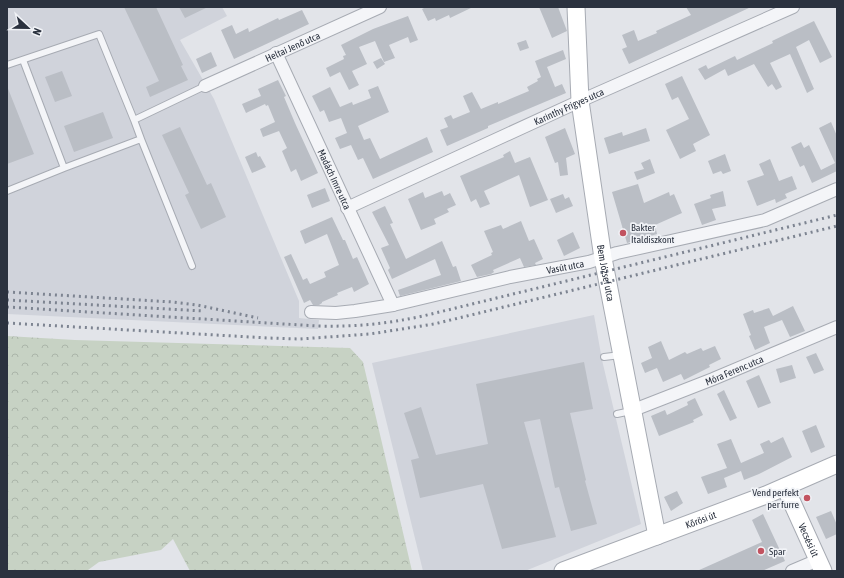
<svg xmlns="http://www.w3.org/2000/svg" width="844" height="578" font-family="'Asap Condensed',sans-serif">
<defs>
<pattern id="forest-crowns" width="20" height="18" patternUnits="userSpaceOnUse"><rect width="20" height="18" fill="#c7d2c4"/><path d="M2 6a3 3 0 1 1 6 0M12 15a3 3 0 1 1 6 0" fill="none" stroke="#abb5a9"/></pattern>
</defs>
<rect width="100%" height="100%" fill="#e2e4e9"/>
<path fill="#d0d3db" d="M7,7H222L227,16L180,40L214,99L299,301V318L319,320L318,329L7,314Z
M594,315L602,360L641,524L525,571H423L372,363Z"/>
<path fill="url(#forest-crowns)" d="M7,336L75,340L350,348L363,362L412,571H190L173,539L161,550L99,562L88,570V571H7Z"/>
<path fill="#babec5" d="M124,7H156L183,65L181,66L188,80L150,97L146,87L159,81Z
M179,7H208L185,18Z
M426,7H473L450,18L449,15L436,21L435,18L428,21L422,9Z
M539,7H558L567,31L552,38Z
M686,7H751L629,64L622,49L627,47L622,35L634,30L638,41L657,33L656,31L691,15Z
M302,10L309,24L234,59L221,30L232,25L236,34L248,28L249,32L278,18L279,20Z
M408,16L418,40L410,43L408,37L389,45L395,58L384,62L375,41L359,47L367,64L352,71L359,85L349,90L340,72L330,77L326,68L344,59L343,56L346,55L341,45L373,29Z
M814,21L832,57L820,63L809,40L796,47L814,89L807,93L790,54L770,63L782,87L776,90L772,84L768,87L754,64L728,76L725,69L705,80L698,69L706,65L708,69L735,56L737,60L773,43L772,41Z
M526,40L529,48L520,51L517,43Z
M563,50L566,59L547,67L555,87L562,84L566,93L488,126V128L447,146L440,130L448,127L444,118L451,115L453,119L470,112L463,96L472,92L481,109L498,102V104L529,91L527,87L538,81L537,79L541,77L535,61Z
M211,52L217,66L202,73L196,59Z
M381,58L385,64L377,69L373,62Z
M62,71L72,96L55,102L45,77Z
M682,76L710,135L693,144L696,151L680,159L666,130L689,119L678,97L672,100L665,84Z
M278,80L286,96L284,97L295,123L318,173L301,181L296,169L291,172L282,151L287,148L279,131L263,137L260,129L275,122L268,105L266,106L265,104L246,113L242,104L261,96L258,89Z
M7,86L34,154L7,164Z
M378,86L389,112L358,126L364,140L370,138L380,159L427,137L433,152L373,179L363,158L358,160L351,145L340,149L335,138L347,133L341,118L329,122L324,110L320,112L312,96L330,87L340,107L352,102L353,105L371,98L368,90Z
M103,112L113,138L74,152L64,126Z
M831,122L837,136V171L812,183L804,165L800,167L791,147L801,142L804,148L809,145L821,170L835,163L819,128Z
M180,127L207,185L211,183L226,217L201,229L185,195L189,193L162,135Z
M565,128L575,154L566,158L568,175L560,176L558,162L555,163L545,137Z
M646,128L650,141L609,154L604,138L622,132L623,136Z
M510,151L515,163L530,157L548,200L530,207L519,175L484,191L490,204L480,208L476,199L471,202L460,176L504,157L503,155Z
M256,152L258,157L260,156L266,167L252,173L245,157Z
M725,154L731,171L723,174L721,171L713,174L708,161Z
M650,159L655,173L637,180L634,172L644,169L641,163Z
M770,159L779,181L792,176L797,189L785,194L787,198L776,203L775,199L757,206L747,181L764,175L759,164Z
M638,184L644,203L669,192L670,196L674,194L682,213L655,225L657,234L627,243L612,192Z
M325,188L330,201L312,208L307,195Z
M442,191L444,196L450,193L456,205L447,209L449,212L434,219L436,224L421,230L408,199L423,192L425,198Z
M723,191L726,206L712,209L716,220L702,225L694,204L711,198L710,195Z
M563,194L565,199L569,197L573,206L556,213L550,199Z
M385,206L393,223L390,224L406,259L442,241L453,267L456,266L461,281L400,296L398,290L441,275L435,259L392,279L388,270L390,268L381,248L389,245L372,212Z
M332,217L343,240H345L353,259L357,257L369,284L354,292L352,287L337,293L338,295L322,302V303L319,305H313L310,300L304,303L284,257L291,254L303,280L307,278L310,284L326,277L324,272L339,265L327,234L305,244L300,231Z
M521,221L529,241L534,239L543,259L535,263L536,265L524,267L520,258L493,270L494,272L491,274L477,277L471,265L492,255L491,253L493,252L484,231L501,225L503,229Z
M573,232L580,248L564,256L557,240Z
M793,306L805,331L790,337L782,320L764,327L770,343L755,350L749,336L751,335L743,314L753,310L754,313L769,308L773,316Z
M661,341L669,360L685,352L687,354L701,348L703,351L715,346L721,359L709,365L710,367L684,380L681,374L663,382L657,368L645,373L641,363L652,358L648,347Z
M816,353L824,370L814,374L806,357Z
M584,362L593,409L570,413L586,480L585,481L597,524L571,531L559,487L555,488L540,419L524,422L556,537L502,549L483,484L420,498L411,460L419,458L404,413L421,407L436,455L488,444L476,384Z
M792,365L796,378L780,383L776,369Z
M759,375L771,403L758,408L746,381Z
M724,390L737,418L730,421L717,394Z
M695,398L703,415L693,420L694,422L659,436L651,416L665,410L667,415L688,405L687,402Z
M816,425L825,447L811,453L802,431Z
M783,437L792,457L759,474L744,480L741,471L724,478L727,487L708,494L701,477L727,468L717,444L731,439L741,463L764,453L760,444L769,440L771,443Z
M677,491L683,503L671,511L664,497Z
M831,511L837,525V534L826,539L816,517Z
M763,514L785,561L762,571H697L762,542L752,520Z"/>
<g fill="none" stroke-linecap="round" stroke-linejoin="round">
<defs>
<path id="service" d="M23,60L64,168L141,139L134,120
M7,65L99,34L134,120L205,86
M141,139L192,266
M7,191L64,168
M604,357L621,355
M617,414L631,411"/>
<g id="minor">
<path id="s1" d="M276,53L393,305"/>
<path id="s2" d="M205,86L380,7"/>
<path id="s3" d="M347,208L580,101L793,7"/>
<path id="s4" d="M311,312L336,313L355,311L393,305L510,277L589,262L617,253L765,220L837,189"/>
<path id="s5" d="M631,411L713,379L837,327"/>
<path d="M792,571L818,560"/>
</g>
<g id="secondary">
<path id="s6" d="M576,7L580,101L603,258L657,536"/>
<path id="s7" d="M785,487L823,571"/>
<path id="s8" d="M563,571L766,495L837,464"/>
</g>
</defs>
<use href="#service" stroke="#a7abb3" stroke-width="8"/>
<use href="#minor" stroke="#a7abb3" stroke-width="14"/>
<use href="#secondary" stroke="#a7abb3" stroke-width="19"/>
<use href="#service" stroke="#f4f5f8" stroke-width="6"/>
<use href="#minor" stroke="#f4f5f8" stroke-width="12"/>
<use href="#secondary" stroke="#fff" stroke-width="17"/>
<path stroke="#7d8491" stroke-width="3" stroke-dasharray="2 4" stroke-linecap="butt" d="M7,292L173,302L197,305L258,318
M7,300L203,311
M7,307L317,326C355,327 386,324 423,316L837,215
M7,323L268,338L300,339L370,334L434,324L837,226"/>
</g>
<g fill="#c25360" stroke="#f1f3f7" stroke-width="1.5">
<circle cx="623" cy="233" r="4"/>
<circle cx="807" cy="498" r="4"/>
<circle cx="761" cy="551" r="4"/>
</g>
<g text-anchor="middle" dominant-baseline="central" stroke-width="3.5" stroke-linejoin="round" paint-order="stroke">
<g font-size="10" fill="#2b323f" stroke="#f1f3f7">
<text stroke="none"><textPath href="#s2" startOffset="96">Heltai Jenő utca</textPath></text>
<text stroke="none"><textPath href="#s3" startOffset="244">Karinthy Frigyes utca</textPath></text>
<text stroke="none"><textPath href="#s1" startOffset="139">Madách Imre utca</textPath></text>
<text stroke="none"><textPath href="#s4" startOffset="259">Vasút utca</textPath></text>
<text stroke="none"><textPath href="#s6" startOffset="268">Bem József utca</textPath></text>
<text stroke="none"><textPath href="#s5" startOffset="111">Móra Ferenc utca</textPath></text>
<text stroke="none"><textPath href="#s8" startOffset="147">Kőrösi út</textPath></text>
<text stroke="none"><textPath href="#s7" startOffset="58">Vecsési út</textPath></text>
</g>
<g font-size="10" fill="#2b323f" stroke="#f1f3f7" text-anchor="start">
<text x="631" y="227">Bakter<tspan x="631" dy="12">Italdiszkont</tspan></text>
<text x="799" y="492" text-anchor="end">Vend perfekt<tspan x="799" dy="12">per furre</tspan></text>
<text x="769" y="551">Spar</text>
</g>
</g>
<rect width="844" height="578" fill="none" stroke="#2b323f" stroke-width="16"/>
<g transform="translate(28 28) rotate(112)" stroke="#f1f3f7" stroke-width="3" paint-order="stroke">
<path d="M0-3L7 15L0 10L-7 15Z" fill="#2b323f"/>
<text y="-6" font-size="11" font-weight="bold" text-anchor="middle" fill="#2b323f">N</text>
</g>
</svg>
